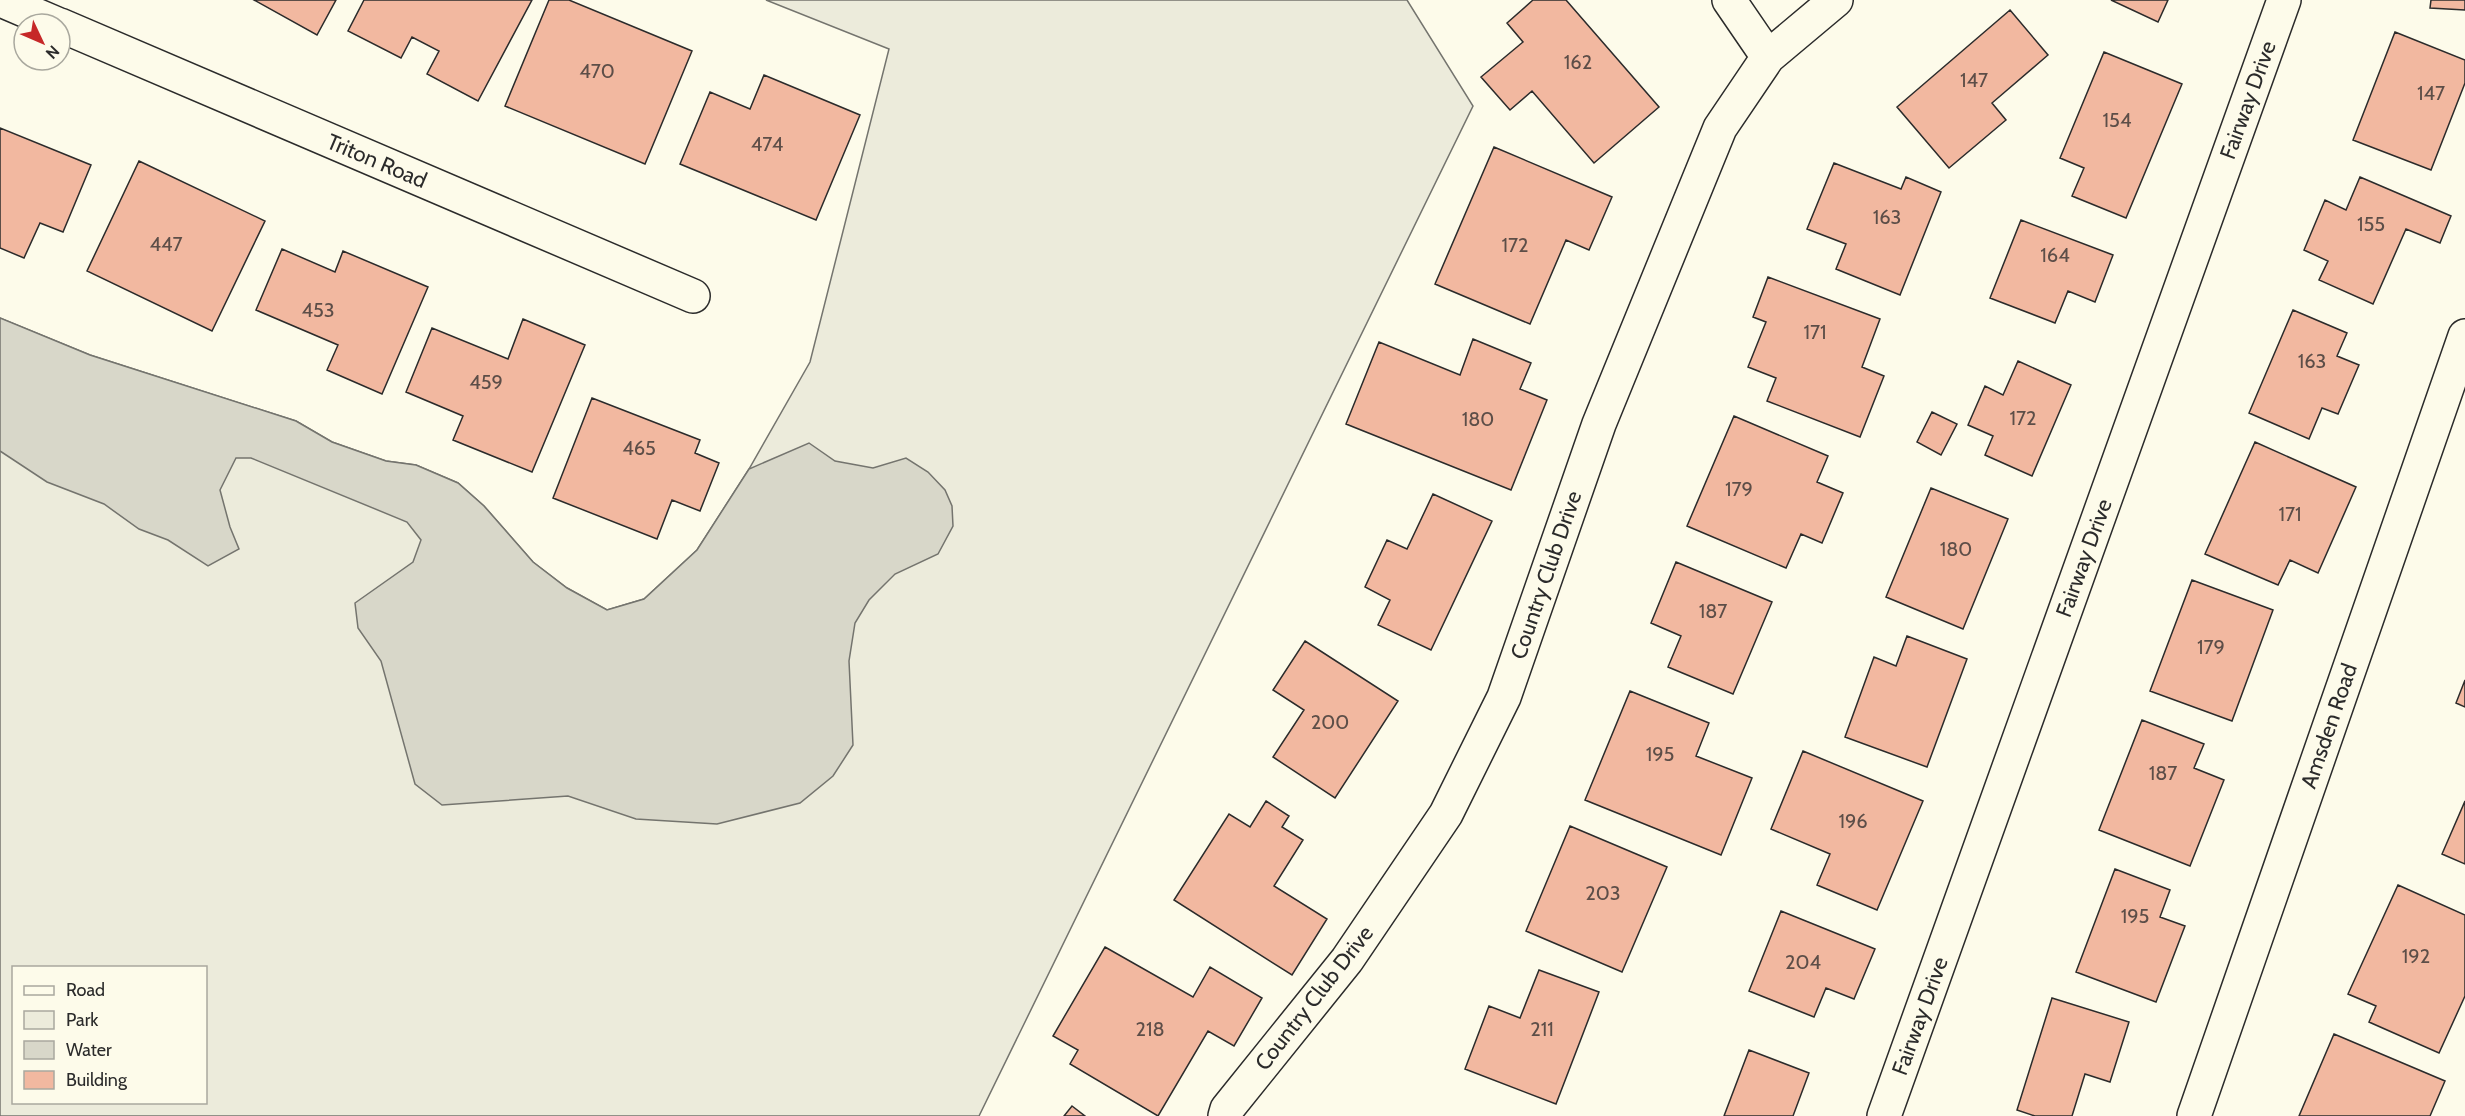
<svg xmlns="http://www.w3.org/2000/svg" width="2465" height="1116" font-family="Cabin,sans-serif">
<rect width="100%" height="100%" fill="#fdfbea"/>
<path fill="#ecebdb" stroke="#74746e" stroke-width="1.5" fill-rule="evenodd" d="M766,0H1407L1473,106L979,1116H0V318L90,355L296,421L332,442L386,461L416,465L458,483L484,506L533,562L567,588L607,610L644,599L697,550L749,469L810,362L889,49ZM14,968H206V1102H14Z"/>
<path fill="#d8d7c9" stroke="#74746e" stroke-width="1.5" d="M0,318L90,355L296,421L332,442L386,461L416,465L458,483L484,506L533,562L567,588L607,610L644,599L697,550L749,469L809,443L835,461L873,468L906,458L928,472L945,490L952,506L953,526L938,554L895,574L869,600L855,623L849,661L853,745L833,776L800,803L717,824L636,819L568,796L442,805L415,784L381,661L358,628L355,603L413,562L421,540L407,522L251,458H236L220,490L230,527L239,549L208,566L168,540L139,529L104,504L47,482L0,451Z"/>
<path fill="#f2b8a0" stroke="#2b2b2b" stroke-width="1.5" d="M254,0H336L317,35Z
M364,0H532L478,101L427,74L439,51L412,37L401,58L348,31Z
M549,0H569L692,51L645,164L505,106Z
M1533,0H1566L1659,107L1594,163L1532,91L1510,110L1481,77L1523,42L1507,23Z
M2111,0H2168L2158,22Z
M2431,0H2465V10L2430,8Z
M2010,10L2048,55L1992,103L2006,120L1949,168L1897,107Z
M2395,32L2465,60V83L2431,170L2353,140Z
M2104,52L2182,84L2126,218L2072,196L2084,168L2060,158Z
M764,75L860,115L816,220L680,164L710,92L750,109Z
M0,128L91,165L63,232L40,223L24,258L0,248Z
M1494,147L1612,197L1589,250L1566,240L1530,324L1435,284Z
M139,161L265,221L212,331L87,271Z
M1834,163L1901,189L1906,177L1941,192L1900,295L1836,269L1846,244L1807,229Z
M2360,177L2451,216L2440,243L2406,229L2373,304L2319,280L2328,261L2304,250L2325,200L2346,210Z
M2021,220L2113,255L2095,302L2068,291L2055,323L1990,298Z
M282,249L335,272L343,251L428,287L382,394L327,370L338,345L256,310Z
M1768,277L1880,319L1862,367L1884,376L1860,437L1767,401L1776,378L1748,367L1766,322L1753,317Z
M2293,310L2347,333L2337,356L2359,365L2338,414L2322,408L2309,439L2249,413Z
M523,319L585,345L532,472L453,440L463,416L406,392L432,328L508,359Z
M1473,339L1531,363L1520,389L1547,400L1511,490L1346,424L1379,342L1460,375Z
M2018,361L2071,385L2032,476L1985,455L1993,436L1968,425L1985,386L2003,395Z
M592,398L700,440L695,453L719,463L700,511L672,500L657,539L553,498Z
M1932,412L1957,424L1941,455L1917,442Z
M1734,416L1828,456L1817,482L1843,493L1822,543L1801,534L1786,568L1687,526Z
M2255,442L2356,487L2318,573L2290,560L2278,585L2205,554Z
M1931,488L2008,519L1963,629L1886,597Z
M1433,494L1492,521L1431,650L1378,625L1390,600L1365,587L1387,540L1407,549Z
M1676,562L1772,602L1733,694L1668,667L1681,636L1651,623Z
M2192,580L2273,610L2232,721L2150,691Z
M1907,636L1967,659L1927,767L1845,737L1874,657L1896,666Z
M1305,641L1398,701L1335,798L1273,757L1304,710L1273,690Z
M2465,680V707L2456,703Z
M1630,691L1709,723L1696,756L1752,778L1721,855L1585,800Z
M2142,720L2204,744L2194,768L2224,780L2190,866L2099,830Z
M1803,751L1923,801L1877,910L1817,885L1830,854L1771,829Z
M1266,801L1289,816L1282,827L1303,840L1274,886L1327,919L1292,975L1174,900L1229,814L1250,827Z
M2465,801V864L2442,854Z
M1570,826L1667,867L1622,972L1526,931Z
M2115,869L2170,890L2160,917L2185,926L2156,1002L2076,972Z
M2398,885L2465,915V996L2439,1053L2369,1022L2376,1006L2348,994Z
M1781,911L1875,949L1854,999L1826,988L1814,1017L1749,991Z
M1105,947L1193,997L1210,967L1262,998L1234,1046L1208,1031L1158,1116L1070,1064L1078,1050L1053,1036Z
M1539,970L1599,992L1556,1104L1465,1069L1489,1006L1520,1018Z
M2052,998L2129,1022L2110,1082L2085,1074L2072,1116H2035L2017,1110Z
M2334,1034L2445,1081L2430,1116H2299Z
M1749,1050L1809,1073L1793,1116H1724Z
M1072,1106L1085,1116H1064Z"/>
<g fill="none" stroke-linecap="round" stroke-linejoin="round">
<defs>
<path id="street" d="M1,0L57,24
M1729,0L1768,57
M60,25L693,296
M1225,1116L1227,1109L1347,960L1446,814L1504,697L1599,424L1720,128L1768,57L1836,0
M1884,1116L2284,0
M2194,1116L2465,336"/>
</defs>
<use href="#street" stroke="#2b2b2b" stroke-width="36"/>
<use href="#street" stroke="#fdfbea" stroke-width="33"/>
</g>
<g text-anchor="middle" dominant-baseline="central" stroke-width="4.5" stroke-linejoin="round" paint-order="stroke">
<g font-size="20" fill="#5d4e48">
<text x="1578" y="62">162</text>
<text x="597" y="71">470</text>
<text x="1974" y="80">147</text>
<text x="2431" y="93">147</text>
<text x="2117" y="120">154</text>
<text x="767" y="144">474</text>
<text x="1887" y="217">163</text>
<text x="2371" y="224">155</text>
<text x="166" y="244">447</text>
<text x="1515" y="245">172</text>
<text x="2055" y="255">164</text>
<text x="318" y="310">453</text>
<text x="1815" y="332">171</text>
<text x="2312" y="361">163</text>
<text x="486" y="382">459</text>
<text x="2023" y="418">172</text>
<text x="1478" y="419">180</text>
<text x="639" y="448">465</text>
<text x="1739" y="489">179</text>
<text x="2290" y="514">171</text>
<text x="1956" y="549">180</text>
<text x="1713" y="611">187</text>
<text x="2211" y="647">179</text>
<text x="1330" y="722">200</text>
<text x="1660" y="754">195</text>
<text x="2163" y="773">187</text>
<text x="1853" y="821">196</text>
<text x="1603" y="893">203</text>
<text x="2135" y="916">195</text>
<text x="2416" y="956">192</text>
<text x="1803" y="962">204</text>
<text x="1150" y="1029">218</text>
<text x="1542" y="1029">211</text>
</g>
<g font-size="22" fill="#2b2b2b" stroke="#fdfbea">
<text transform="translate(2248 100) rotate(-70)">Fairway Drive</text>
<text transform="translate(377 161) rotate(23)">Triton Road</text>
<text transform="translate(2084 558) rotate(-70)">Fairway Drive</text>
<text transform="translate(1546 575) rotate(-71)">Country Club Drive</text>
<text transform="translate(2329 726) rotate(-71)">Amsden Road</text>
<text transform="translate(1314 998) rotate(-52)">Country Club Drive</text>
<text transform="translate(1920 1016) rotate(-70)">Fairway Drive</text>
</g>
</g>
<rect x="12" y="966" width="195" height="138" fill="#fdfbea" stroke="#a9a89e" stroke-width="1.5"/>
<rect x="24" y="986" width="30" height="9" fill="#fdfbea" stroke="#a9a89e" stroke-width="1.5"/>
<text x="66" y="996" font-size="18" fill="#2b2b2b">Road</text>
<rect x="24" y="1011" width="30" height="18" fill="#ecebdb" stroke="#a9a89e" stroke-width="1.5"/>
<text x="66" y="1026" font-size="18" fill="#2b2b2b">Park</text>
<rect x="24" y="1041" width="30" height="18" fill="#d8d7c9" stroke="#a9a89e" stroke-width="1.5"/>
<text x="66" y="1056" font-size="18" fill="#2b2b2b">Water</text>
<rect x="24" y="1071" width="30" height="18" fill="#f2b8a0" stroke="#a9a89e" stroke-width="1.5"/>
<text x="66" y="1086" font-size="18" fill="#2b2b2b">Building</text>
<g transform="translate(42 42) rotate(134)"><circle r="28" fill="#fdfbea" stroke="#a9a89e" stroke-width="1.5"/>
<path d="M0-4.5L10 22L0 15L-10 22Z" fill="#c62828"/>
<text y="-9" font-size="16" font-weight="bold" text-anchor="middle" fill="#2b2b2b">N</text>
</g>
</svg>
